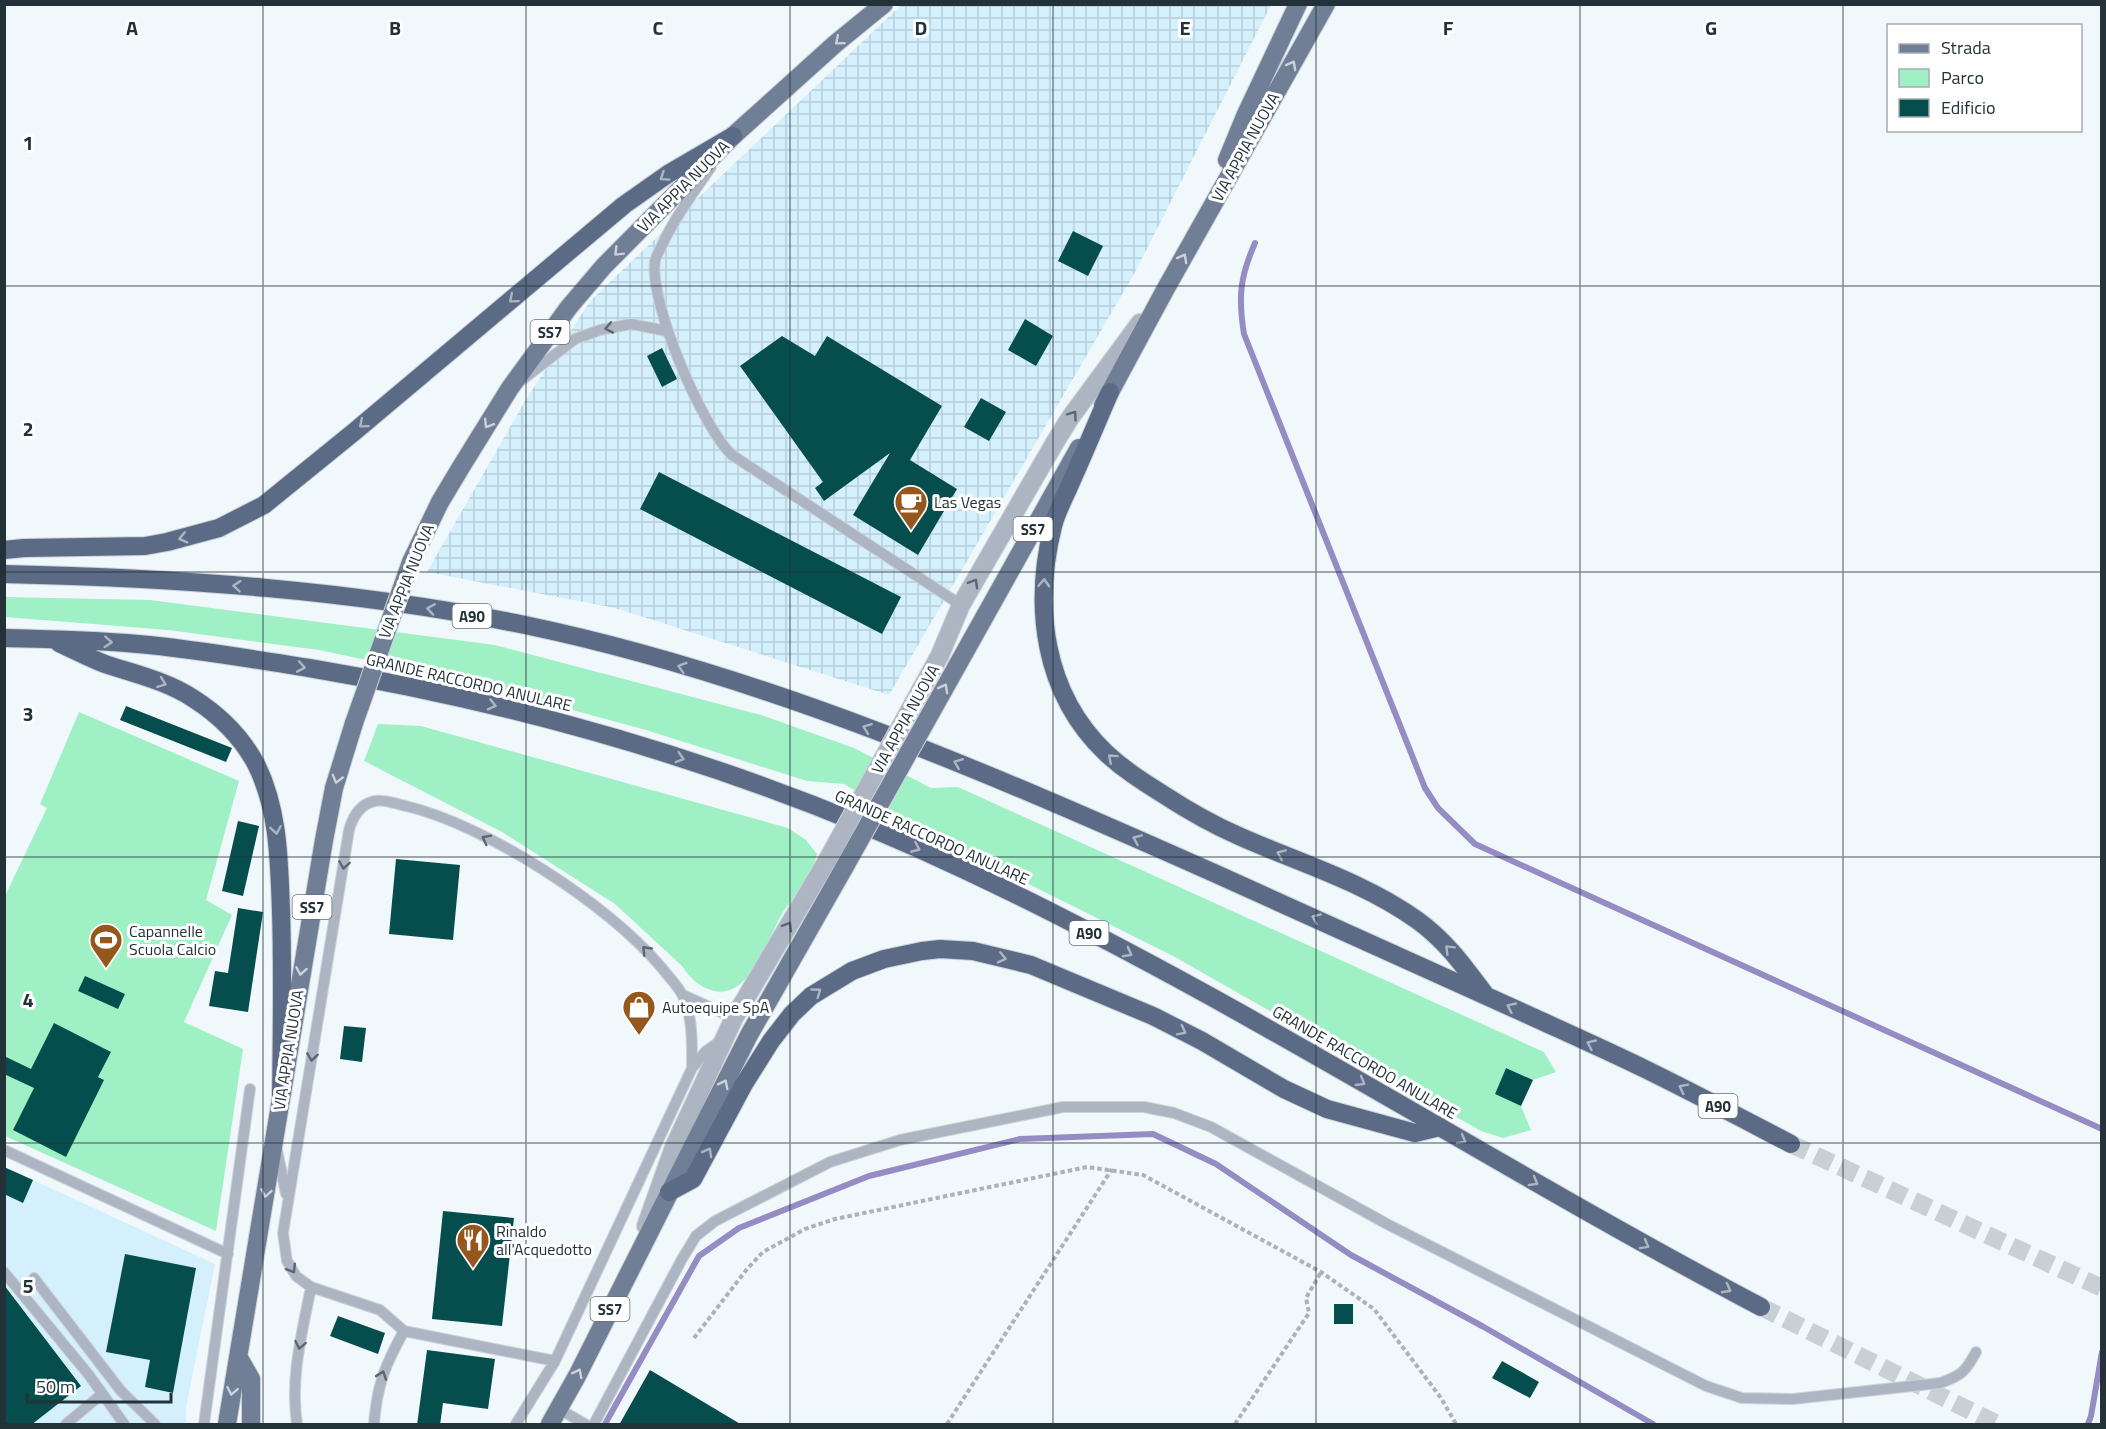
<svg xmlns="http://www.w3.org/2000/svg" width="2106" height="1429" font-family="'Titillium Web',sans-serif">
<defs>
<pattern id="industrial-grid" width="8" height="8" patternUnits="userSpaceOnUse" patternTransform="scale(1.5)"><rect width="8" height="8" fill="#d5f0fd"/><path d="M0 4h8M4 0v8" fill="none" stroke="#b7ceda"/></pattern>
</defs>
<rect width="100%" height="100%" fill="#f1f8fc"/>
<path fill="#d5f0fd" d="M5,1167L215,1264L186,1407V1424H5Z"/>
<path fill="url(#industrial-grid)" d="M901,5H1271L1134,274L889,695L615,608L427,572L525,401L591,300Z"/>
<path fill="#a0f0c5" d="M5,597L150,600L495,645L761,715L854,748L931,788L958,787L1544,1052L1556,1072L1533,1080L1506,1068L1495,1094L1521,1106L1531,1130L1503,1138L1481,1131L1173,956L926,833L844,784L807,781L646,730L469,682L319,650L168,630L5,617Z
M79,712L239,781L206,900L232,915L184,1022L243,1049L216,1231L5,1136V896L47,808L40,804Z
M378,724L421,726L788,828L806,840L817,854C814,863 812,876 807,885C803,894 791,900 785,909C769,932 752,999 714,991C699,987 691,979 682,966L615,904L502,832L364,761Z"/>
<g fill="none" stroke-linecap="round" stroke-linejoin="round">
<path stroke="#948cc3" stroke-width="6" d="M1255,243C1240,277 1238,297 1244,334L1425,788L1438,808L1475,844L2102,1129
M605,1424L699,1256L739,1228L869,1176L1020,1139L1153,1134L1216,1164L1351,1255L1482,1326L1653,1424
M2088,1424L2091,1416L2102,1352"/>
</g>
<path fill="#064e4d" d="M1073,231L1103,246L1088,276L1058,261Z
M1025,319L1053,336L1036,366L1008,350Z
M782,336L815,356L827,336L942,406L910,460L957,489L918,555L853,515L890,453L824,501L815,488L823,482L740,366Z
M662,348L677,379L662,387L647,356Z
M981,398L1006,412L989,441L964,427Z
M659,472L901,597L882,634L640,509Z
M126,706L232,748L226,762L120,720Z
M238,821L259,826L243,896L222,891Z
M396,859L460,865L453,940L389,934Z
M238,908L263,912L248,1012L209,1006L215,971L228,973Z
M85,976L125,994L118,1009L78,991Z
M54,1023L111,1052L98,1077L104,1080L66,1157L13,1130L34,1088L4,1074V1056L31,1069Z
M344,1026L366,1028L362,1062L340,1059Z
M1506,1068L1533,1080L1521,1106L1495,1094Z
M4,1167L33,1180L23,1203L4,1194Z
M443,1211L514,1218L502,1326L432,1319Z
M125,1254L196,1268L173,1393L145,1387L150,1360L106,1352Z
M4,1285L81,1386L31,1425H4Z
M1334,1304H1353V1324H1334Z
M338,1316L385,1333L378,1354L330,1336Z
M427,1350L495,1359L488,1409L443,1403L440,1425H417Z
M1502,1361L1539,1382L1530,1398L1492,1378Z
M650,1370L742,1425H619Z"/>
<g fill="none" stroke-linecap="round" stroke-linejoin="round">
<path stroke="#c8d0d5" stroke-width="18" stroke-dasharray="18 9" stroke-linecap="butt" d="M1791,1144L2102,1288
M1761,1307L1997,1424"/>
<defs>
<path id="service" d="M711,167C694,192 675,217 662,245C660,250 656,256 655,261C649,303 702,427 732,455L961,605
M522,380L575,339L600,330L631,324L667,331
M683,995L734,1018
M4,1150L228,1254
M277,1150L286,1194
M4,1272L89,1375L124,1424
M34,1278L121,1391L155,1424
M555,1361L404,1331L380,1310L311,1287L296,1276L287,1261L283,1233L288,1202L349,830C353,816 360,804 375,801C385,799 396,804 406,806C486,825 608,904 661,967C668,976 678,986 683,996C693,1018 692,1044 692,1068
M559,1409L585,1424
M66,1424L102,1394
M204,1424L250,1089
M297,1424C290,1378 302,1333 311,1287
M374,1424C377,1385 385,1365 404,1331
M516,1424L555,1361L692,1068L706,1051L722,1040
M594,1424L682,1259L696,1236L715,1221L830,1162L900,1140L1063,1107H1144L1174,1113L1211,1127L1387,1224L1706,1386L1742,1398L1793,1399L1940,1383C1961,1376 1966,1371 1976,1352"/>
<path id="minor" d="M940,655L961,605L1054,444L1070,418L1140,323
M646,1226L674,1147L734,1018L828,859"/>
<path id="primary" d="M1227,160L1246,114L1298,4
M1103,405L1165,290L1326,4
M411,562L440,502L461,467L510,388L569,307L604,266L733,136L835,44L884,4
M957,666L1079,448
M239,1358L251,1379V1424
M227,1424L324,840L334,788L354,723
M550,1424L577,1376L749,1035L844,868"/>
<path id="motorway" d="M1110,392C1097,422 1085,451 1072,480C1066,495 1057,510 1053,526C1033,606 1043,693 1106,753C1123,769 1142,781 1161,793C1187,810 1213,825 1241,837C1300,863 1364,882 1417,920C1446,941 1463,965 1484,993
M4,550L24,548L145,546L167,542L219,528L264,505L354,432L624,205L668,174L733,136
M4,574C178,578 354,590 525,625C765,675 991,774 1214,873C1321,921 1428,969 1535,1018C1572,1035 1610,1052 1647,1070C1696,1094 1743,1119 1791,1144
M4,638C49,639 94,640 138,644C195,649 252,659 309,668C535,706 757,772 965,870C1239,999 1493,1166 1761,1307
M59,643C74,650 89,658 105,664C135,674 167,681 194,699C219,715 242,738 256,764C279,810 279,861 281,911C283,972 282,1033 281,1094
M669,1192L693,1179L744,1084L771,1041L792,1014L811,996L852,971L884,959L922,951L940,949L973,951L1031,965L1153,1016L1202,1041L1284,1089L1327,1109L1415,1133L1440,1127"/>
</defs>
<use href="#service" stroke="#ccd4d9" stroke-width="12"/>
<use href="#minor" stroke="#ccd4d9" stroke-width="20"/>
<use href="#primary" stroke="#ccd4d9" stroke-width="20"/>
<use href="#motorway" stroke="#ccd4d9" stroke-width="20"/>
<path stroke="#a9b3b8" stroke-width="4" stroke-dasharray="4.5 3" stroke-linecap="butt" d="M694,1338L747,1269L763,1252L805,1229L835,1219L1087,1167L1143,1175L1321,1272L1374,1309L1441,1398L1456,1424
M947,1424L1112,1169
M1235,1424L1309,1313L1306,1298L1321,1272"/>
<use href="#service" stroke="#adb5c2" stroke-width="10"/>
<use href="#minor" stroke="#adb5c2" stroke-width="18"/>
<use href="#primary" stroke="#707e96" stroke-width="18"/>
<use href="#motorway" stroke="#5b6b85" stroke-width="18"/>
<defs>
<path id="minor-bridge" d="M828,859L940,655"/>
<path id="primary-bridge" d="M354,723L411,562
M844,868L957,666"/>
</defs>
<use href="#minor-bridge" stroke="#ccd4d9" stroke-width="20" stroke-linecap="butt"/>
<use href="#primary-bridge" stroke="#ccd4d9" stroke-width="20" stroke-linecap="butt"/>
<use href="#minor-bridge" stroke="#adb5c2" stroke-width="18"/>
<use href="#primary-bridge" stroke="#707e96" stroke-width="18"/>
</g>
<defs><path id="oneway-chevron" d="M-2-3.5L2.5 0L-2 3.5" fill="none" stroke-width="1.6" stroke-linecap="round" stroke-linejoin="round" transform="scale(1.5)"/></defs>
<g stroke="#cdd2da">
<use href="#oneway-chevron" transform="translate(839 41) rotate(140)"/>
<use href="#oneway-chevron" transform="translate(1292 65) rotate(-61)"/>
<use href="#oneway-chevron" transform="translate(618 252) rotate(135)"/>
<use href="#oneway-chevron" transform="translate(1183 258) rotate(-61)"/>
<use href="#oneway-chevron" transform="translate(488 424) rotate(122)"/>
<use href="#oneway-chevron" transform="translate(944 688) rotate(-61)"/>
<use href="#oneway-chevron" transform="translate(337 779) rotate(105)"/>
<use href="#oneway-chevron" transform="translate(301 971) rotate(100)"/>
<use href="#oneway-chevron" transform="translate(724 1084) rotate(-63)"/>
<use href="#oneway-chevron" transform="translate(266 1193) rotate(99)"/>
<use href="#oneway-chevron" transform="translate(578 1373) rotate(-63)"/>
<use href="#oneway-chevron" transform="translate(232 1391) rotate(101)"/>
</g>
<g stroke="#adb5c2">
<use href="#oneway-chevron" transform="translate(664 177) rotate(146)"/>
<use href="#oneway-chevron" transform="translate(513 299) rotate(140)"/>
<use href="#oneway-chevron" transform="translate(363 424) rotate(140)"/>
<use href="#oneway-chevron" transform="translate(183 538) rotate(167)"/>
<use href="#oneway-chevron" transform="translate(1044 583) rotate(-87)"/>
<use href="#oneway-chevron" transform="translate(237 586) rotate(-175)"/>
<use href="#oneway-chevron" transform="translate(431 609) rotate(-171)"/>
<use href="#oneway-chevron" transform="translate(108 642) rotate(3)"/>
<use href="#oneway-chevron" transform="translate(301 667) rotate(10)"/>
<use href="#oneway-chevron" transform="translate(682 667) rotate(-163)"/>
<use href="#oneway-chevron" transform="translate(162 683) rotate(21)"/>
<use href="#oneway-chevron" transform="translate(492 705) rotate(14)"/>
<use href="#oneway-chevron" transform="translate(867 728) rotate(-160)"/>
<use href="#oneway-chevron" transform="translate(680 758) rotate(17)"/>
<use href="#oneway-chevron" transform="translate(1112 758) rotate(-138)"/>
<use href="#oneway-chevron" transform="translate(958 763) rotate(-158)"/>
<use href="#oneway-chevron" transform="translate(276 830) rotate(81)"/>
<use href="#oneway-chevron" transform="translate(1137 839) rotate(-156)"/>
<use href="#oneway-chevron" transform="translate(916 848) rotate(23)"/>
<use href="#oneway-chevron" transform="translate(1281 854) rotate(-157)"/>
<use href="#oneway-chevron" transform="translate(1316 918) rotate(-156)"/>
<use href="#oneway-chevron" transform="translate(1449 949) rotate(-135)"/>
<use href="#oneway-chevron" transform="translate(1128 953) rotate(28)"/>
<use href="#oneway-chevron" transform="translate(1002 958) rotate(13)"/>
<use href="#oneway-chevron" transform="translate(817 992) rotate(-36)"/>
<use href="#oneway-chevron" transform="translate(1511 1007) rotate(-155)"/>
<use href="#oneway-chevron" transform="translate(1182 1031) rotate(27)"/>
<use href="#oneway-chevron" transform="translate(1591 1044) rotate(-155)"/>
<use href="#oneway-chevron" transform="translate(1361 1082) rotate(30)"/>
<use href="#oneway-chevron" transform="translate(1683 1088) rotate(-153)"/>
<use href="#oneway-chevron" transform="translate(1462 1140) rotate(30)"/>
<use href="#oneway-chevron" transform="translate(708 1152) rotate(-61)"/>
<use href="#oneway-chevron" transform="translate(1534 1182) rotate(30)"/>
<use href="#oneway-chevron" transform="translate(1645 1245) rotate(29)"/>
<use href="#oneway-chevron" transform="translate(1727 1289) rotate(28)"/>
</g>
<g stroke="#5a6670">
<use href="#oneway-chevron" transform="translate(609 328) rotate(169)"/>
<use href="#oneway-chevron" transform="translate(1073 415) rotate(-54)"/>
<use href="#oneway-chevron" transform="translate(974 583) rotate(-60)"/>
<use href="#oneway-chevron" transform="translate(486 839) rotate(-153)"/>
<use href="#oneway-chevron" transform="translate(344 865) rotate(99)"/>
<use href="#oneway-chevron" transform="translate(788 926) rotate(-59)"/>
<use href="#oneway-chevron" transform="translate(646 950) rotate(-134)"/>
<use href="#oneway-chevron" transform="translate(312 1057) rotate(99)"/>
<use href="#oneway-chevron" transform="translate(292 1269) rotate(58)"/>
<use href="#oneway-chevron" transform="translate(300 1345) rotate(101)"/>
<use href="#oneway-chevron" transform="translate(382 1375) rotate(-71)"/>
</g>
<path fill="none" stroke="#233239" stroke-width="1.5" stroke-opacity="0.55" d="M263,4V1424M526,4V1424M790,4V1424M1053,4V1424M1316,4V1424M1580,4V1424M1843,4V1424M4,286H2102M4,572H2102M4,857H2102M4,1143H2102"/>
<defs>
<symbol id="cafe-pin" viewBox="-11 -11 22 30"><path d="M0 17L-7.5 6A9.5 9.5 0 1 1 7.5 6Z" fill="#95571b" stroke="#fff"/><path d="M-5.5-4.5H6V0H3Q3 3.5 0 3.5H-2.5Q-5.5 3.5-5.5 0ZM3-3.2v2h1.7v-2ZM-6 4.5H4V6H-6Z" fill="#fff"/></symbol>
<symbol id="stadium-pin" viewBox="-11 -11 22 30"><path d="M0 17L-7.5 6A9.5 9.5 0 1 1 7.5 6Z" fill="#95571b" stroke="#fff"/><path d="M0-5a6.5 5 0 1 0 0 10a6.5 5 0 1 0 0-10ZM-3.5-1.8h7v3.6h-7Z" fill="#fff"/></symbol>
<symbol id="shop-pin" viewBox="-11 -11 22 30"><path d="M0 17L-7.5 6A9.5 9.5 0 1 1 7.5 6Z" fill="#95571b" stroke="#fff"/><path d="M-5-2.5h2.3a2.7 3.5 0 0 1 5.4 0H5L5.5 6h-11ZM-1.5-2.5h3a1.5 2.3 0 0 0-3 0Z" fill="#fff"/></symbol>
<symbol id="restaurant-pin" viewBox="-11 -11 22 30"><path d="M0 17L-7.5 6A9.5 9.5 0 1 1 7.5 6Z" fill="#95571b" stroke="#fff"/><path d="M-5-6h1v4h1v-4h1v4h1v-4h1v5L-1.5 .5V6h-2V.5L-5-1ZM5-6V6H3V1.5H1.5Q1.5-4 5-6Z" fill="#fff"/></symbol>
</defs>
<g fill-rule="evenodd">
<use href="#cafe-pin" x="892" y="483" width="38" height="52"/>
<use href="#stadium-pin" x="87" y="921" width="38" height="52"/>
<use href="#shop-pin" x="620" y="988" width="38" height="52"/>
<use href="#restaurant-pin" x="454" y="1221" width="38" height="52"/>
</g>
<g text-anchor="middle" dominant-baseline="central" stroke-width="6" stroke-linejoin="round" paint-order="stroke">
<g fill="#fff" stroke="#657074" stroke-width="1.5">
<rect x="530.5" y="320" width="39" height="24" rx="4.5"/>
<rect x="1013.5" y="517" width="39" height="24" rx="4.5"/>
<rect x="452.5" y="604" width="39" height="24" rx="4.5"/>
<rect x="292.5" y="895" width="39" height="24" rx="4.5"/>
<rect x="1069.5" y="921" width="39" height="24" rx="4.5"/>
<rect x="1698.5" y="1094" width="39" height="24" rx="4.5"/>
<rect x="590.5" y="1297" width="39" height="24" rx="4.5"/>
</g>
<g font-size="15" font-weight="bold" fill="#233239">
<text x="550" y="332">SS7</text>
<text x="1033" y="529">SS7</text>
<text x="472" y="616">A90</text>
<text x="312" y="907">SS7</text>
<text x="1089" y="933">A90</text>
<text x="1718" y="1106">A90</text>
<text x="610" y="1309">SS7</text>
</g>
<g font-size="16" fill="#233239" stroke="#fff">
<text transform="translate(1245 147) rotate(-61)">VIA APPIA NUOVA</text>
<text transform="translate(683 186) rotate(-45)">VIA APPIA NUOVA</text>
<text transform="translate(406 581) rotate(-68)">VIA APPIA NUOVA</text>
<text transform="translate(469 682) rotate(13)">GRANDE RACCORDO ANULARE</text>
<text transform="translate(905 719) rotate(-61)">VIA APPIA NUOVA</text>
<text transform="translate(932 837) rotate(24)">GRANDE RACCORDO ANULARE</text>
<text transform="translate(288 1050) rotate(-81)">VIA APPIA NUOVA</text>
<text transform="translate(1365 1062) rotate(30)">GRANDE RACCORDO ANULARE</text>
</g>
<g font-size="16" fill="#233239" stroke="#fff" text-anchor="start">
<text x="934" y="502">Las Vegas</text>
<text x="129" y="931">Capannelle<tspan x="129" dy="18">Scuola Calcio</tspan></text>
<text x="662" y="1007">Autoequipe SpA</text>
<text x="496" y="1231">Rinaldo<tspan x="496" dy="18">all'Acquedotto</tspan></text>
</g>
</g>
<g font-size="20" text-anchor="middle" font-weight="bold" fill="#233239" stroke="#fff" stroke-width="6" stroke-linejoin="round" paint-order="stroke">
<text x="132" y="35">A</text>
<text x="395" y="35">B</text>
<text x="658" y="35">C</text>
<text x="921" y="35">D</text>
<text x="1185" y="35">E</text>
<text x="1448" y="35">F</text>
<text x="1711" y="35">G</text>
<text x="28" y="150">1</text>
<text x="28" y="436">2</text>
<text x="28" y="721">3</text>
<text x="28" y="1007">4</text>
<text x="28" y="1293">5</text>
</g>
<rect width="2106" height="1429" fill="none" stroke="#233239" stroke-width="12"/>
<rect x="1887" y="24" width="195" height="108" fill="#ffffff" stroke="#a7adb0" stroke-width="1.5"/>
<rect x="1899" y="44" width="30" height="9" fill="#707e96" stroke="#a7adb0" stroke-width="1.5"/>
<text x="1941" y="54" font-size="18" fill="#233239">Strada</text>
<rect x="1899" y="69" width="30" height="18" fill="#a0f0c5" stroke="#a7adb0" stroke-width="1.5"/>
<text x="1941" y="84" font-size="18" fill="#233239">Parco</text>
<rect x="1899" y="99" width="30" height="18" fill="#064e4d" stroke="#a7adb0" stroke-width="1.5"/>
<text x="1941" y="114" font-size="18" fill="#233239">Edificio</text>
<path d="M27 1393v9h144v-9" fill="none" stroke="#233239" stroke-width="3"/>
<text x="36" y="1393" font-size="18" fill="#233239" stroke="#ffffff" stroke-width="4.5" paint-order="stroke">50 m</text>
</svg>
